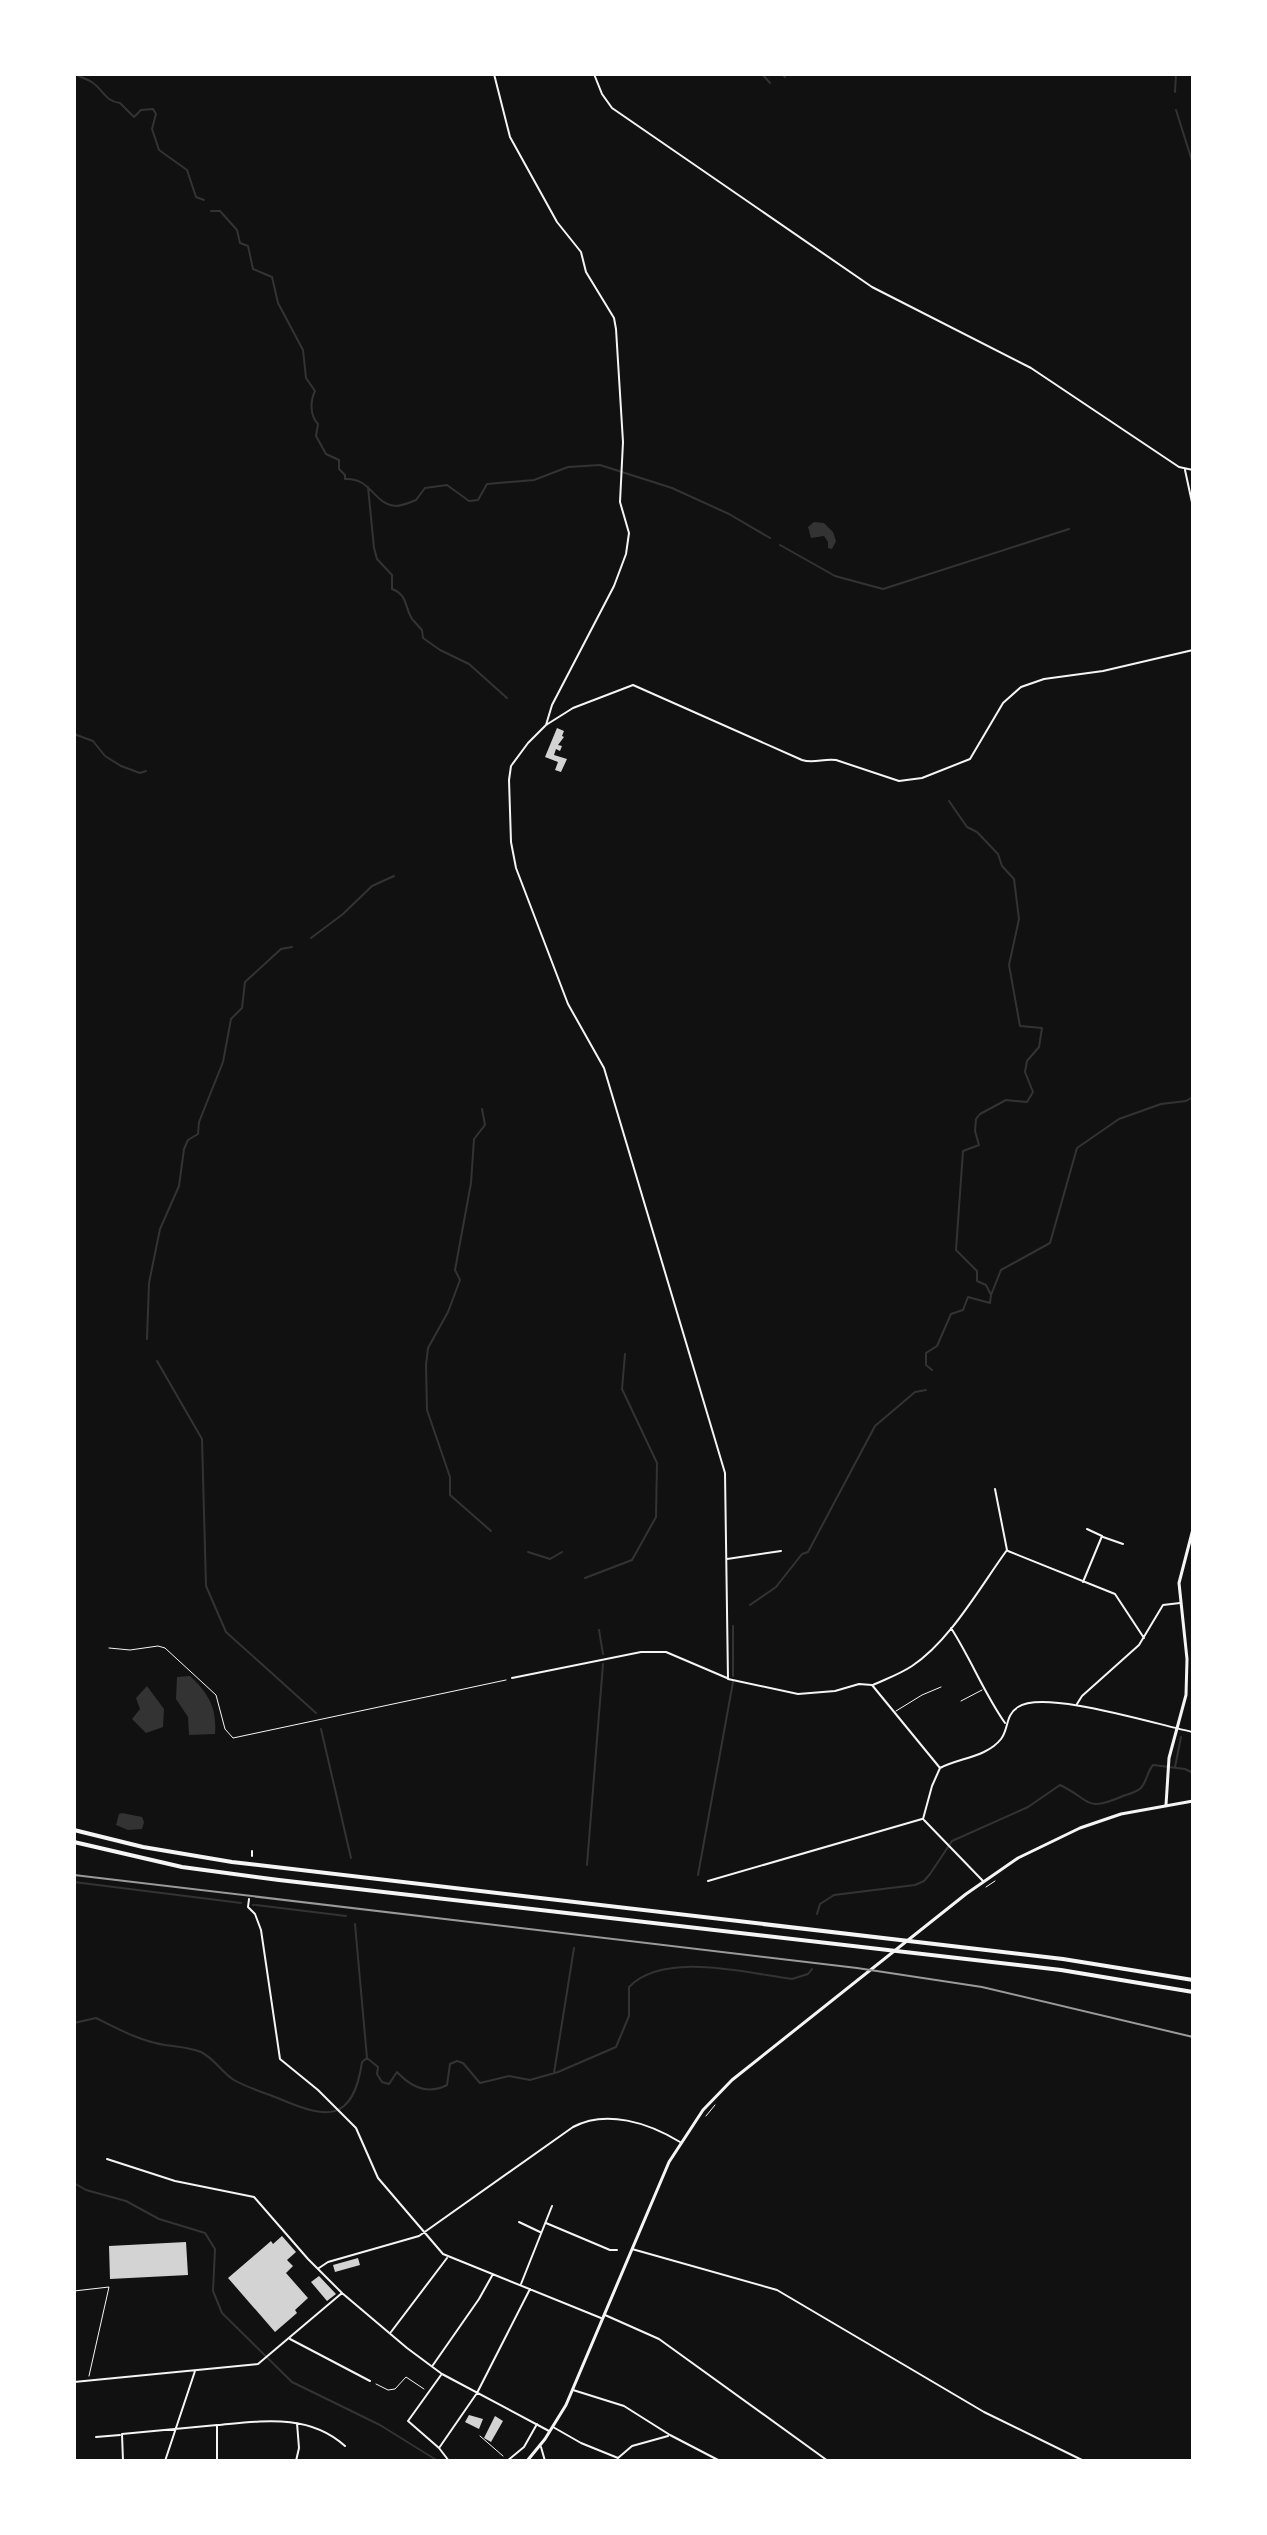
<svg xmlns="http://www.w3.org/2000/svg" width="1267" height="2535" font-family="'Titillium Web',sans-serif">
<rect width="100%" height="100%" fill="#111"/>
<path fill="#333" d="M814,522L824,523L833,532L836,541L832,549L828,548V542L824,536L811,538L808,527Z
M190,1676C209,1694 217,1708 215,1734L189,1735L188,1717L176,1699L177,1677Z
M147,1686L164,1709L163,1727L146,1733L132,1719L140,1709L136,1698Z
M122,1813L142,1817L144,1822L142,1829L128,1830L116,1825L119,1814Z"/>
<g fill="none" stroke-linecap="round" stroke-linejoin="round">
<path stroke="#333" stroke-width="2" d="M75,74C81,78 88,79 93,83C104,91 105,101 120,103L134,117L141,110L153,109L156,114L152,129L159,150L187,170L196,197L204,200
M762,74L770,83
M782,74L785,77
M1175,92L1176,74
M1176,110L1193,164
M211,211H220L237,230L240,243L248,246L253,269L272,277L278,303L303,350L306,378L315,391C310,401 310,416 318,424L316,436L326,454L339,460V469L345,475V479C371,477 374,505 396,506C402,506 411,502 416,500L425,488L447,485L469,501L478,500L487,484L534,480L568,467L600,465L672,488L729,514L770,538
M368,487L374,548L377,559L392,575V589C408,595 404,606 412,619C413,620 421,629 422,630L423,638L440,650L469,664L507,698
M780,545L835,576L883,589L1069,529
M74,734L93,741L105,756L121,766L140,773L146,771
M311,938L343,914L372,886L394,876
M482,1109L485,1125L474,1139L471,1183L455,1270L460,1280L448,1312L428,1348L426,1365L427,1410L450,1477V1495L491,1531
M991,1295L1001,1270L1050,1243L1077,1148L1119,1119L1161,1104L1186,1101L1193,1097
M147,1339L149,1283L160,1229L179,1186L184,1149L188,1140L198,1134L199,1122L223,1062L231,1019L242,1008L245,982L281,949L292,947
M157,1361L202,1439L206,1586L226,1632L316,1713
M932,1370L926,1365V1353L937,1346L951,1314L963,1310L968,1297L990,1303L991,1295L986,1285L977,1281V1271L956,1250L963,1151L979,1145L975,1131L976,1119L980,1114L1006,1100L1027,1102L1033,1092L1025,1072L1027,1061L1039,1047L1042,1028L1020,1026L1009,965L1019,919L1014,879L1002,866L998,854L977,832L967,827L949,801
M528,1552L550,1559L562,1552
M585,1578L632,1560L656,1517L657,1463L622,1389L625,1354
M750,1605L776,1587L802,1554L808,1552L875,1426L915,1392L926,1390
M599,1630L603,1654
M733,1676V1626
M1192,1728L1193,1727
M321,1729L351,1858
M1175,1767L1181,1737
M587,1865L603,1664
M698,1875L733,1682
M74,1882L241,1903
M253,1905H254
M256,1905L346,1916
M817,1914L820,1904L834,1895L915,1885L924,1881L930,1874L952,1841L1028,1807L1060,1785C1092,1800 1084,1813 1123,1796C1129,1794 1137,1792 1141,1788C1147,1781 1147,1772 1153,1765L1185,1769L1193,1773
M355,1924L367,2058
M74,2023L96,2018C118,2029 140,2041 165,2045C178,2047 188,2047 201,2052C215,2059 221,2072 234,2080C248,2088 265,2093 280,2099C327,2119 353,2123 362,2062L367,2058L378,2067L377,2074L382,2082L389,2084L397,2072C411,2087 428,2095 447,2085L450,2064L457,2061L463,2063L480,2083L509,2076L530,2080L558,2072L616,2047L629,2016V1987C664,1951 746,1973 792,1979L808,1974L812,1969
M554,2073L574,1948
M74,2183L86,2190L126,2201L159,2219L205,2233L215,2249L213,2291L222,2313L292,2382L380,2425L438,2461"/>
</g>
<path fill="#d3d3d3" d="M557,728L564,731L562,736L564,737L558,745L562,746L560,751L556,749L554,755L567,759L561,772L555,770L558,762L545,757Z
M282,2236L296,2252L287,2260L293,2266L286,2273L308,2298L295,2310L297,2313L275,2332L228,2278L271,2241L273,2244Z
M186,2242L188,2275L110,2279L109,2246Z
M358,2258L360,2265L335,2272L333,2265Z
M319,2276L336,2294L327,2301L311,2282Z
M469,2415L483,2419L479,2429L465,2422Z
M495,2416L503,2421L491,2442L484,2438Z"/>
<g fill="none" stroke-linecap="round" stroke-linejoin="round">
<path stroke="#f5f5f5" stroke-width="1" d="M109,1648L130,1650L158,1646L165,1648L216,1695L225,1729L233,1738L506,1680
M986,1887L995,1881
M706,2116L715,2105
M74,2291L109,2287L89,2376
M376,2384L388,2390L395,2389L406,2377L424,2389
M480,2436L503,2456"/>
<path stroke="#f5f5f5" stroke-width="1" d="M961,1701L982,1690
M896,1711L922,1695L941,1687"/>
<path stroke="#f5f5f5" stroke-width="2" d="M494,74L510,137L557,222L581,252L586,272L614,318L616,329L623,442L620,502L629,533L626,554L614,586L552,705L546,725
M594,74L602,94L612,108L872,287L1031,368L1179,467L1193,470
M1185,470L1193,507
M1103,1537L1123,1544
M1008,1551L1115,1594L1144,1638
M727,1559L781,1551
M1083,1582L1102,1536L1087,1529
M951,1628C971,1659 984,1693 1005,1723
M512,1678L641,1652H666L727,1678
M873,1685C886,1679 900,1674 912,1666C950,1641 980,1587 1007,1550L995,1489
M1077,1704L1082,1696L1139,1645L1163,1605L1180,1603
M940,1768L872,1685L859,1684L835,1691L798,1694L728,1679L725,1473L604,1068L568,1004L516,868L511,842L509,780L511,766L528,743L546,725L573,708L633,685L802,760C814,764 824,758 836,760L899,781L922,778L970,759L1003,703L1021,687L1044,679L1103,671L1193,650
M923,1819L932,1786L940,1768C959,1758 987,1757 1001,1739C1009,1729 1005,1715 1018,1707C1044,1689 1158,1725 1193,1732
M924,1820L983,1881
M252,1851V1856
M708,1881L922,1819
M249,1899L248,1907L255,1914L261,1930L280,2059L318,2090L356,2128L378,2178L443,2254L601,2318
M107,2159L175,2181L254,2197L308,2259L342,2293L407,2348L442,2374L549,2431
M519,2222L540,2232
M546,2223L610,2250H617
M632,2249L777,2290L984,2412L1084,2461
M319,2268L328,2262L419,2236L573,2127C606,2109 649,2123 680,2142
M521,2284L552,2206
M605,2315L659,2339L828,2461
M391,2332L447,2258
M290,2339L370,2381
M433,2365L479,2299L493,2274
M441,2375L408,2421L439,2448L449,2461
M74,2382L258,2364L342,2293
M573,2390L624,2406L670,2435L720,2461
M553,2427L581,2443L618,2458L632,2446L668,2436
M96,2437L120,2435
M541,2447L545,2461
M439,2448L477,2393L530,2289
M123,2461L122,2434L217,2425
M165,2461L195,2371
M217,2461V2425C262,2421 309,2413 345,2446
M296,2461L299,2448L297,2423
M507,2461L524,2447L537,2424"/>
<path stroke="#f5f5f5" stroke-width="3" d="M1166,1805L1169,1758L1186,1695L1187,1659L1179,1583L1193,1529"/>
<path stroke="#f5f5f5" stroke-width="3" d="M527,2461L545,2439L566,2405L669,2162L703,2110L732,2080L966,1894L1018,1858L1080,1828L1121,1814L1193,1801"/>
<path stroke="#f5f5f5" stroke-width="4" d="M74,1830L143,1847L232,1862L1063,1959L1193,1980
M74,1842L182,1867L279,1880L1061,1970L1193,1992"/>
<path stroke="#9a9a9a" stroke-width="2" d="M74,1875L857,1968L982,1987L1193,2037"/>
</g>
<rect width="1267" height="2535" fill="none" stroke="#ffffff" stroke-width="152"/>
</svg>
